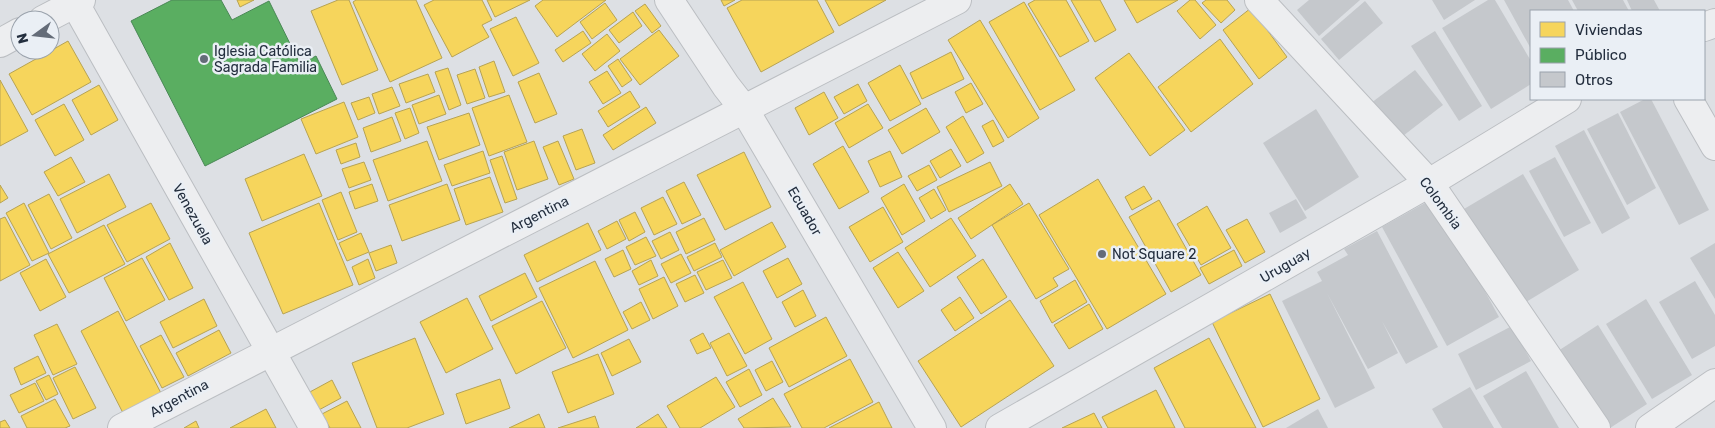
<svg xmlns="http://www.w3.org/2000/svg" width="1715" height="428" font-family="Rubik,sans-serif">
<rect width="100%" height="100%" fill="#dde0e4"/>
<!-- homes -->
<g fill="#f6d55c" stroke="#b7a353">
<polygon points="237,0 254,0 240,7"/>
<polygon points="338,0 349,0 378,70 342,85 311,11"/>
<polygon points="356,0 416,0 442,58 390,82 353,2"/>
<polygon points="434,0 482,0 492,20 482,25 489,37 452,57 424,5"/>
<polygon points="487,0 530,0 495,17"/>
<polygon points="543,0 606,0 557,37 535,6"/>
<polygon points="721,0 735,0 724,6"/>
<polygon points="742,0 817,0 834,32 761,72 727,8"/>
<polygon points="825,0 886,0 839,26"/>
<polygon points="1035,0 1066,0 1089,41 1060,57 1028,4"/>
<polygon points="1071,0 1100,0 1116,30 1095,42"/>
<polygon points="1124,0 1178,0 1137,23"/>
<polygon points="1190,0 1195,0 1216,25 1200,39 1177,11"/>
<polygon points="1206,0 1227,0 1235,10 1221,23 1202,3"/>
<polygon points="1024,2 1075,90 1040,110 989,22"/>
<polygon points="605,3 617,20 592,39 580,22"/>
<polygon points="645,4 661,26 652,33 635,11"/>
<polygon points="1251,8 1287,57 1259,79 1223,30"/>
<polygon points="633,12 642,26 619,43 609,30"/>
<polygon points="516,17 539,63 513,76 490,29"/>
<polygon points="980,20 1039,118 1008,138 948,40"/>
<polygon points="659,30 679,56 640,85 620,59"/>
<polygon points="583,31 591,43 563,62 555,50"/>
<polygon points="607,34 620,51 595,71 582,54"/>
<polygon points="1220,39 1253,84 1191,132 1158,87"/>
<polygon points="68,41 91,82 32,115 9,74"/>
<polygon points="951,52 964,79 922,99 910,73"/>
<polygon points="1129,53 1185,130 1150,156 1095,78"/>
<polygon points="618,59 632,80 622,87 608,66"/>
<polygon points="494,61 505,92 489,97 479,67"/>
<polygon points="900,65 921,104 890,121 868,83"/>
<polygon points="448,68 461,105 449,110 435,72"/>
<polygon points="475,69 485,98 467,104 457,75"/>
<polygon points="607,71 621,93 603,104 589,82"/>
<polygon points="539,73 557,114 535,123 518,82"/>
<polygon points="428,74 435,92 406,103 399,84"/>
<polygon points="0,80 28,131 0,146"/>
<polygon points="971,83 983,104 966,113 955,92"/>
<polygon points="858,84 867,101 844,114 834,97"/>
<polygon points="99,85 118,120 91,135 72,100"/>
<polygon points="392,87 400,106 379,114 372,94"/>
<polygon points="630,91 640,107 608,127 598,111"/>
<polygon points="824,92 838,118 809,135 795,108"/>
<polygon points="439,95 446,114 419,124 412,105"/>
<polygon points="509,95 527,142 489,156 472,108"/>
<polygon points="369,97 375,113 358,120 351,103"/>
<polygon points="344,102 358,137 316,154 301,119"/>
<polygon points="64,104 84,140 55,156 35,120"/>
<polygon points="868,104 883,128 849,148 835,123"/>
<polygon points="646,107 656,123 613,150 603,135"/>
<polygon points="410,108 419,133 405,139 395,113"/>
<polygon points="926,108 940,132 902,154 888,130"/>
<polygon points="469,113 480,145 439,160 427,127"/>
<polygon points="963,116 984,153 967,163 946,127"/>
<polygon points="392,117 401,141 371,152 363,128"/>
<polygon points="993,120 1004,141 993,147 982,126"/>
<polygon points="582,129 595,163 576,170 563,136"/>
<polygon points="427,141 442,181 388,201 373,160"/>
<polygon points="534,141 548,179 517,190 504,152"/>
<polygon points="558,141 574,179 559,185 543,147"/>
<polygon points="356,143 360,157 341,164 336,150"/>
<polygon points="843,146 869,192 839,209 813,164"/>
<polygon points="951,149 961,166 940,178 930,161"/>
<polygon points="483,151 490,173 452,186 444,165"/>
<polygon points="890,151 902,177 880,187 868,161"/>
<polygon points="744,152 771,207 725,230 697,175"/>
<polygon points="304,154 322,196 262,221 245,179"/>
<polygon points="502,156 517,199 505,203 490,160"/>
<polygon points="71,157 85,182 58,196 44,172"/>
<polygon points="364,162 371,180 349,188 342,169"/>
<polygon points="990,162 1002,186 949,212 937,187"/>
<polygon points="929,165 937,180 917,191 908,176"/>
<polygon points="109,174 126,207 77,233 60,199"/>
<polygon points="490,177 503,212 466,225 454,189"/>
<polygon points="1098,179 1166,294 1107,329 1039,215"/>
<polygon points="684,182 701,215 682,224 666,191"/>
<polygon points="372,184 378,201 355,209 349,192"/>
<polygon points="447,184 460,220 402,241 389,205"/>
<polygon points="904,184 925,221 902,235 881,198"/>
<polygon points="1010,184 1023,204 971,239 958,218"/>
<polygon points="0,185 8,198 0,203"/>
<polygon points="1144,186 1152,199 1132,210 1125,197"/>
<polygon points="934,189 946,210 931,219 919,198"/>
<polygon points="341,192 357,232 338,240 322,200"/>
<polygon points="49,194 72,238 51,249 28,205"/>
<polygon points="663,197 677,224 654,235 641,208"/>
<polygon points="1159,200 1201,275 1171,292 1129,217"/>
<polygon points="24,203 49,253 32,261 6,213"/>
<polygon points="151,203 170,239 127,262 107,225"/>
<polygon points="319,203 353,285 283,314 249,233"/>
<polygon points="1029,203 1069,269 1053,278 1058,286 1036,299 992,225"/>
<polygon points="1207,206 1231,248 1201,265 1177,224"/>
<polygon points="883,207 903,242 870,262 849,227"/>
<polygon points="635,212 645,232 629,241 619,220"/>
<polygon points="5,217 30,265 0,281 0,219"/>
<polygon points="704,218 715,240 686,254 676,232"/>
<polygon points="951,218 976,256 930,287 905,248"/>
<polygon points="1247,219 1265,252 1245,263 1226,230"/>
<polygon points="617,221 626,239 607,249 598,231"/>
<polygon points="772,222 786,247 734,276 720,250"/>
<polygon points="588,223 601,250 537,282 524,255"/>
<polygon points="104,225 125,264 69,293 48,254"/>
<polygon points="670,232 679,250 661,259 652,241"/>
<polygon points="361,233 369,252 347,261 339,243"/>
<polygon points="646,237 656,256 635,265 626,247"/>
<polygon points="170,243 193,288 169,300 146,257"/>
<polygon points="715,243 722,257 694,271 687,257"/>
<polygon points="391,245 397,263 376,271 369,253"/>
<polygon points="623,250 631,269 614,277 605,259"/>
<polygon points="1234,250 1242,266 1209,284 1200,268"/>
<polygon points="898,252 924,291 898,308 873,268"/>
<polygon points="681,254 691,273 671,283 661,264"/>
<polygon points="142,258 165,300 126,321 104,278"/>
<polygon points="788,258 802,284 777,298 763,271"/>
<polygon points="46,259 66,297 40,311 20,273"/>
<polygon points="368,259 375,278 359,285 352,267"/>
<polygon points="983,259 1007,297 981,314 957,277"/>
<polygon points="651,260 658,276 639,285 632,271"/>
<polygon points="723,260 732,278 706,290 697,272"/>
<polygon points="595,261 628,330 573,358 539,288"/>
<polygon points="525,273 537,297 491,321 479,296"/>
<polygon points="695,275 704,293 685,302 676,284"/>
<polygon points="664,277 678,306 653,319 639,289"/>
<polygon points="1075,280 1087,302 1052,323 1040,301"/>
<polygon points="743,282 772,339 745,354 714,297"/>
<polygon points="803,290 816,316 795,327 782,302"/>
<polygon points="1270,294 1320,399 1263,427 1212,322"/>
<polygon points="960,297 974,318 955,331 941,310"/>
<polygon points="467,298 493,349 446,373 420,322"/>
<polygon points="204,299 217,326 173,348 160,322"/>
<polygon points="1010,300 1054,366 961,427 918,361"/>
<polygon points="542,301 566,348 516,374 492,326"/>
<polygon points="641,302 650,320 632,329 623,312"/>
<polygon points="1089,304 1103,329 1069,349 1054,325"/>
<polygon points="118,311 162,395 124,415 81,331"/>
<polygon points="826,317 847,356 789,387 769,348"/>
<polygon points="57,324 77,364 53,375 34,335"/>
<polygon points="219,330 231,353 188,376 176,353"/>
<polygon points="703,333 711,348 697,354 690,340"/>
<polygon points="729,333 747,366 727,376 710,343"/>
<polygon points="161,335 184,377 162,388 140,346"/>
<polygon points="415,338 444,414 407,428 377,428 352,363"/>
<polygon points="1209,338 1256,428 1185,428 1154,368"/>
<polygon points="629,339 641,362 612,376 601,353"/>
<polygon points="598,354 614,394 568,413 552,372"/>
<polygon points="38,356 46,373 21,385 14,368"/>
<polygon points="850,359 873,402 824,428 802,428 784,394"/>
<polygon points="772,361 783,382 766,391 755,370"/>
<polygon points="75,367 96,408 73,419 53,378"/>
<polygon points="749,369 762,395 740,407 726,382"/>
<polygon points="49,375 58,394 46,400 36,381"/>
<polygon points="716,377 735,407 700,428 680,428 667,406"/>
<polygon points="500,379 510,408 466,424 456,394"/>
<polygon points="332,380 341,398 317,411 308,393"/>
<polygon points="35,383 44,401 19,413 10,395"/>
<polygon points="1156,390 1175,428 1108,428 1102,417"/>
<polygon points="773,398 791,427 744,428 738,419"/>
<polygon points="55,399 70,426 65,428 27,428 21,416"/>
<polygon points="347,401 361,428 330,428 322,414"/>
<polygon points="879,402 892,428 829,428 877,403"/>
<polygon points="266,409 276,428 230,428"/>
<polygon points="1094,413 1102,428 1062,428"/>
<polygon points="539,414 545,428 509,428"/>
<polygon points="658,414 667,428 636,428"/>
<polygon points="595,416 599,428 558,428"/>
<polygon points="5,420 10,428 0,428 0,422"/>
<polygon points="196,421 199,428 184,428"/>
</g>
<!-- public -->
<polygon fill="#5aae61" stroke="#4a8856" points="172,0 221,0 232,20 269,1 300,64 316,56 337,99 205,166 131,21"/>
<!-- building -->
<g fill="#c5c8cc">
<polygon points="1309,0 1360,0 1319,36 1297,10"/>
<polygon points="1432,0 1475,0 1444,20"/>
<polygon points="1488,0 1495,0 1531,61 1531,84 1491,109 1442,28"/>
<polygon points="1504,0 1568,0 1574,11 1531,11 1531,49"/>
<polygon points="1572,0 1623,0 1629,11 1578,11"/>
<polygon points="1627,0 1654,0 1660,11 1632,11"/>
<polygon points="1365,1 1383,23 1339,60 1321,39"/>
<polygon points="1435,31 1482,106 1459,121 1411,46"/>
<polygon points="1415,70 1443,105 1399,139 1371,103"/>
<polygon points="1645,99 1651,99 1709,210 1679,225 1620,112"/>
<polygon points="1316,109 1359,177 1305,211 1263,143"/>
<polygon points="1618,113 1656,188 1627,205 1587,129"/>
<polygon points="1584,130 1630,218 1602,234 1555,146"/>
<polygon points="1555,157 1591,223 1564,237 1529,171"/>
<polygon points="1523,174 1579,270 1521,305 1464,209"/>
<polygon points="1434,198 1499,317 1447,346 1382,227"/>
<polygon points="1296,199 1307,218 1280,233 1269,213"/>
<polygon points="1377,231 1438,347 1406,364 1382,321 1398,353 1368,369 1327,293 1375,388 1335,408 1282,301 1322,281 1317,272 1348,255 1344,249"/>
<polygon points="1715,243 1715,299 1690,258"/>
<polygon points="1695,281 1715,315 1715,346 1692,359 1659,302"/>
<polygon points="1646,299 1692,375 1652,399 1606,324"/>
<polygon points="1598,325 1647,404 1610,428 1607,428 1558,351"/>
<polygon points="1512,326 1531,361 1476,390 1458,354"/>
<polygon points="1526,371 1559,428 1502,428 1483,396"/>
<polygon points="1470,387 1494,428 1443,428 1432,409"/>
<polygon points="1318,409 1328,428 1286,428"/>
</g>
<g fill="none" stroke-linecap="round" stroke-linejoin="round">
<defs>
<g id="minor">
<polyline points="73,0 314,428"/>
<polyline points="669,0 726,86 744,109 932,428"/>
<polyline points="1259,0 1429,183 1596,428"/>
<polyline points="43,20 81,0"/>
<polyline points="1704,27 1715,23"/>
<polyline points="0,43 20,32"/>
<polyline points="1688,99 1715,146"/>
<polyline points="122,428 957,0"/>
<polyline points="1000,428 1429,183 1567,99"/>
<polyline points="1650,428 1715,383"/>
</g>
</defs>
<!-- minor casing -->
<use href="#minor" stroke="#bbbec2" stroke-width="30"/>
<!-- minor -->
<use href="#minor" stroke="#edeef0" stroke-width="28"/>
</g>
<!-- markers -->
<g fill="#646c78" stroke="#eaeff5" stroke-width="2">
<circle cx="204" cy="59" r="5"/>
<circle cx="1102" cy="254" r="5"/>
</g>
<g text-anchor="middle" stroke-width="5" stroke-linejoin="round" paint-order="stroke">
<!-- poi labels -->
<g font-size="14" fill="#232e3e" stroke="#eaeff5" text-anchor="start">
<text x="214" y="56">Iglesia Católica<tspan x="214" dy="16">Sagrada Familia</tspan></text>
<text x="1112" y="259">Not Square 2</text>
</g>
<!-- street labels -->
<g font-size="14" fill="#232e3e" stroke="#eaeff5">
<text transform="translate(1441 203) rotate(54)" y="5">Colombia</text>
<text transform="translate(805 211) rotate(60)" y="5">Ecuador</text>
<text transform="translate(193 214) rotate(61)" y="5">Venezuela</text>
<text transform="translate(539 214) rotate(-27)" y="5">Argentina</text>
<text transform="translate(1285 265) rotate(-30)" y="5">Uruguay</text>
<text transform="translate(179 398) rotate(-28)" y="5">Argentina</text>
</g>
</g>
<!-- legend -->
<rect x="1530" y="10" width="175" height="90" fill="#eaeff5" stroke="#9aa2ac"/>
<rect x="1540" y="22" width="25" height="15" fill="#f6d55c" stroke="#9aa2ac"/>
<text x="1575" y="35" font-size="15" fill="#232e3e">Viviendas</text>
<rect x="1540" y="48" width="25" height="15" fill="#5aae61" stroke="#9aa2ac"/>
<text x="1575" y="60" font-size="15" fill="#232e3e">Público</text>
<rect x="1540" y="72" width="25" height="15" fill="#c5c8cc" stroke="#9aa2ac"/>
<text x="1575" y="85" font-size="15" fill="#232e3e">Otros</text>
<!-- north arrow -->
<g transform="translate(35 35) rotate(255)"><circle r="24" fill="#eaeff5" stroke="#9aa2ac"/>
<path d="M0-4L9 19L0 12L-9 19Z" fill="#646c78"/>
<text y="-8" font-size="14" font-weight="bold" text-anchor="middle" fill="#232e3e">N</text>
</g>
</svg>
